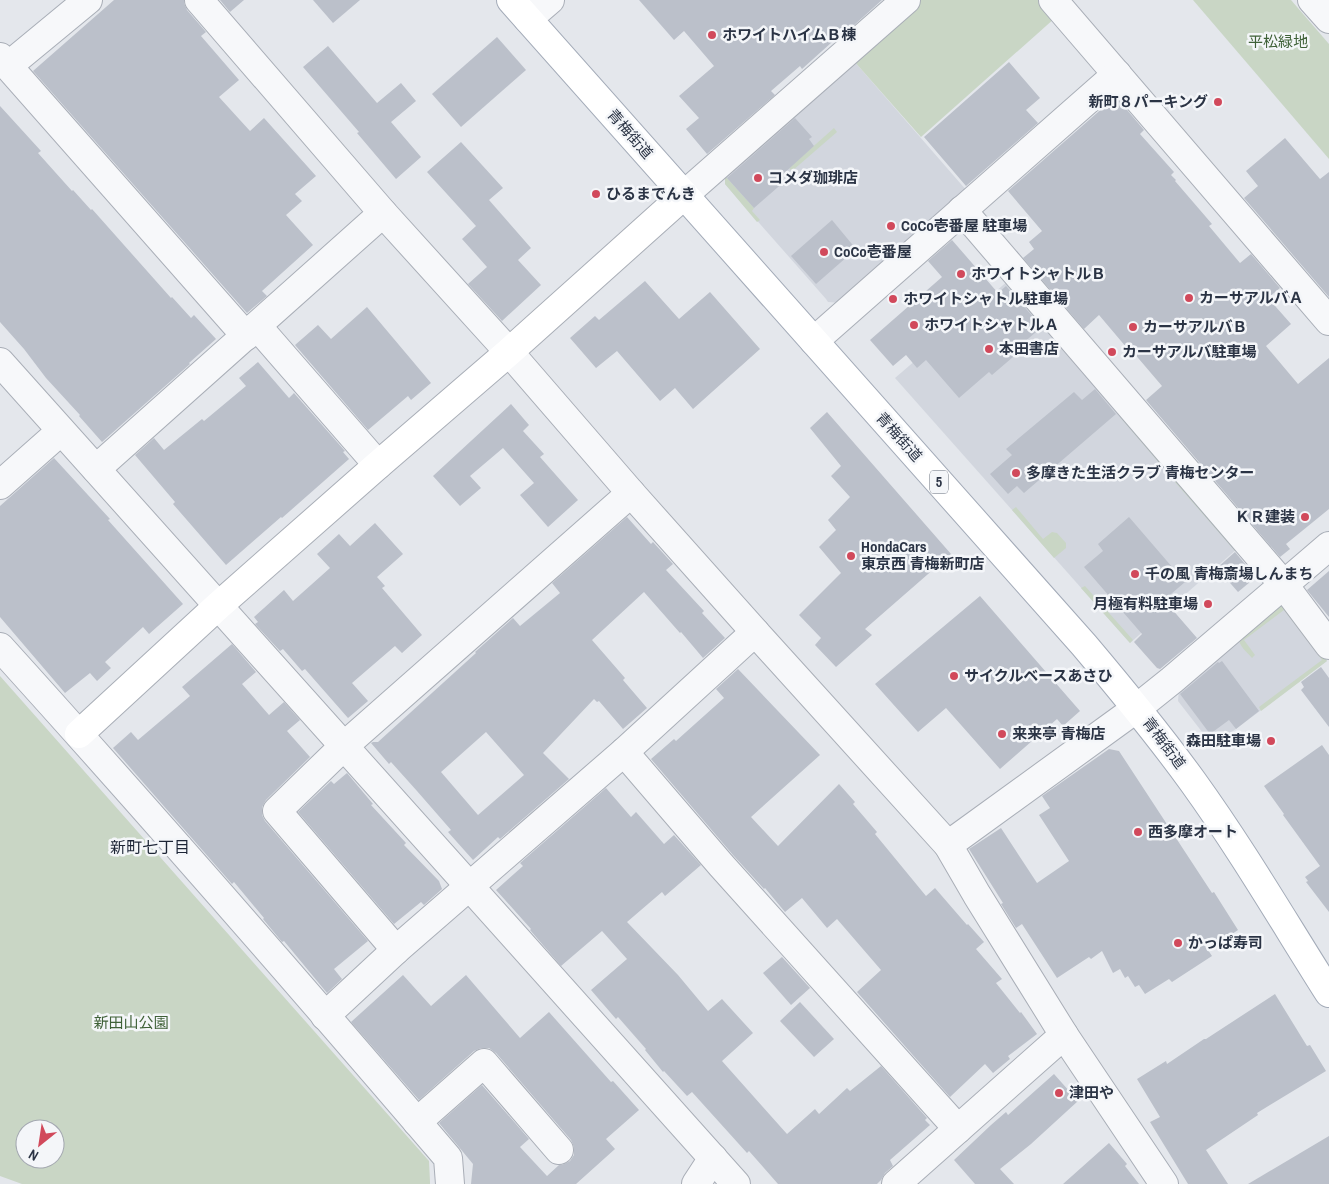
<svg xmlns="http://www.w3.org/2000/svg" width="1329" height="1184" font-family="'Archivo Narrow','Noto Sans JP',sans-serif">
<rect width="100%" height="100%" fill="#e4e7ec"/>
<!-- built -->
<g fill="#d2d6de">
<polygon points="853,60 967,191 841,303 828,302 826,299 725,184 725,173"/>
<polygon points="1009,280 1238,548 1130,643 895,378"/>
<polygon points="1276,605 1287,606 1327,661 1213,746 1178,701 1179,690"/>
</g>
<!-- green -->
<g fill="#c9d6c5" fill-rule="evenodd">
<polygon points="921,0 1039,0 1055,18 921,137 853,60"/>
<polygon points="1193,0 1291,0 1329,44 1329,159"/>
<polygon points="834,128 837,132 792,171 789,168"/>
<polygon points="750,151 753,153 726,177 754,208 752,211 760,220 757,222 725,184 725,173"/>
<polygon points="1124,414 1164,461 1160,464 1120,417"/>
<polygon points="1180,479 1238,548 1235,551 1175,482"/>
<polygon points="1016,507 1043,539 1052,532 1057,533 1066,543 1066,548 1054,558 1012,510"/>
<polygon points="1085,586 1133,640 1130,643 1081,588"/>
<path d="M1276,605L1287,606L1327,661L1261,711L1259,707L1322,660L1284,610L1244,640L1255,655L1252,658C1247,652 1239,646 1239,639Z"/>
<path d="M0,676L429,1161L430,1182V1184H22L0,1176ZM25,1129H55V1159H25Z"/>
</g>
<!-- building -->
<g fill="#bbc0ca" fill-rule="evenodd">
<polygon points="114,0 184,0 184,3 187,10 206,32 201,36 239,80 219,97 250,131 264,118 316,176 295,194 302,201 286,215 313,245 262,291 267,296 247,313 33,71"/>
<polygon points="220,0 244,0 230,12"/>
<polygon points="313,0 360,0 333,23"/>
<polygon points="639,0 882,0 852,27 851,25 802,69 800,66 771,91 775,95 707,154 686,129 699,118 679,96 714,66 684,31 674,40"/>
<polygon points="497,37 526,70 461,127 432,94"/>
<polygon points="328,46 377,103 401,83 416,101 391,122 421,157 396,179 357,133 359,132 303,67"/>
<polygon points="1009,62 1040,98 1026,110 1038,123 966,186 924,137"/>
<polygon points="1117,98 1144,130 1140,134 1174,172 1171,175 1176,180 1175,181 1212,224 1209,226 1240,263 1251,254 1280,288 1268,298 1291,324 1266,346 1298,384 1329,358 1329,509 1286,544 1290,549 1280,557 1146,400 1162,386 1133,352 1132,354 1099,315 1084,329 1023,258 1034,249 1029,242 1042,231 1008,191 1105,106 1106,107"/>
<polygon points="0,106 41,151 38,153 72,191 73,190 91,210 92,209 171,298 172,297 191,318 194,315 216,339 189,363 190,364 102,442 79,416 80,415 46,378 24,349 0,322"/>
<polygon points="795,118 812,137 809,139 814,146 781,176 785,181 754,208 727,178"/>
<polygon points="1285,138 1320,179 1329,172 1329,297 1244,198 1258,186 1246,171"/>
<polygon points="461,142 503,188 489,200 531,248 518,260 541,285 502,321 468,284 487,267 462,239 476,226 427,172"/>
<polygon points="832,220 856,249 816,284 791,256"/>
<polygon points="952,240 998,293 1006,286 1042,327 1010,354 1013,357 992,375 989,372 959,398 926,360 917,368 906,355 893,366 870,340 942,277 928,261"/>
<polygon points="645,281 679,319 710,292 760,349 693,409 675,388 660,401 617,351 596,368 570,338 595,316 599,320"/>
<polygon points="367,307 431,383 411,400 408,396 368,430 295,345 318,325 331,339"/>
<polygon points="258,362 289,398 294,393 345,451 343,452 349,459 282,518 281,517 226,565 173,504 175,502 135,455 154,438 164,450 202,419 204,421 246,386 239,378"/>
<polygon points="1095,389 1116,414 1024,493 1017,486 1008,494 990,474 1012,455 1006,449 1074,392 1082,400"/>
<polygon points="511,404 529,425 523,431 544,454 540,457 578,500 548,527 520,495 534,483 503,448 470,476 481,488 460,506 433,476"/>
<polygon points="827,412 951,554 865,629 872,635 836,667 815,645 821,638 799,615 841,573 819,547 836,530 828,520 850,497 831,476 841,466 810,428"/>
<polygon points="54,458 110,519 108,520 183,604 149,634 143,627 105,662 111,668 97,681 90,673 65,693 0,617 0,506"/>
<path d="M627,517L651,544L653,542L673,564L666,570L704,611L702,613L725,638L703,658L681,632L680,633L644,592L592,640L625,678L623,680L647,708L623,729L599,701L597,702L594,699L543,753L569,779L500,839L498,837L473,860L448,832L451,830L417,791L391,762L389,764L371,743L373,742H378L476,653L475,652L513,618L520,626L560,593L552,583ZM486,732L524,775L478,815L441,772Z"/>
<polygon points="1129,517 1185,582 1164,600 1197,638 1160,669 1157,668 1134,642 1142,634 1084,567 1103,551 1098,544"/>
<polygon points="375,523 403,554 377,577 385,586 382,588 422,635 402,653 395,646 352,683 368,701 348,718 305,669 302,671 283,649 280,651 255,624 258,622 254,617 284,590 293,601 330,568 317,554 339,534 350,546"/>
<polygon points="1235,552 1256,577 1238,592 1217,568"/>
<polygon points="1329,571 1329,617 1307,590"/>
<polygon points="980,596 1080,711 1063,726 1057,719 1000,769 946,708 918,732 875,684"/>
<polygon points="232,644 256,672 242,684 269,715 284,702 300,720 287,731 310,757 266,800 262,807 262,815 265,821 368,941 334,969 342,979 327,993 284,941 282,942 263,919 264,918 234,882 232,884 113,748 131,732 138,740 190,696 182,687"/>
<polygon points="1222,661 1259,711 1236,729 1229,720 1210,734 1180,694 1218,662 1219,663"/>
<polygon points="1321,667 1329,678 1329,727 1301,690 1304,687 1301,682"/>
<polygon points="738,669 820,755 751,817 778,846 839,784 855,802 853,804 877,832 875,834 926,896 935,888 967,925 968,924 984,942 976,949 1002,979 996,983 1020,1013 1021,1012 1037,1034 1008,1056 1010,1059 993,1073 985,1064 950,1097 857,992 881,970 837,919 827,928 802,898 785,912 765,888 764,889 733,855 651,759 674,739 676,741 724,698 716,689"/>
<polygon points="1322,745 1329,755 1329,912 1306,882 1308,881 1305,877 1320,866 1283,815 1284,814 1264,786"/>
<polygon points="1109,749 1119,751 1212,893 1214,892 1238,930 1208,950 1212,956 1172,982 1169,979 1145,994 1139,985 1135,987 1128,976 1125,978 1120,969 1113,973 1102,951 1091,959 1089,957 1057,978 1022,924 1016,928 1001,904 1003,903 969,849 1001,828 1037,883 1069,861 1039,815 1050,808 1042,796"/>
<polygon points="347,773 373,804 371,805 406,843 404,845 439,881 442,889 424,905 421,902 394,924 298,812 331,781 334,784"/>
<polygon points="606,788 631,817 636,812 664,844 674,835 701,865 665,896 662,892 627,922 678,975 708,1011 722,999 753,1033 722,1061 787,1134 815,1109 819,1114 847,1088 850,1091 881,1066 927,1118 925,1120 930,1125 890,1160 893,1166 885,1173 881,1180 877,1184 778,1184 749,1151 747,1153 692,1092 687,1096 664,1071 663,1072 645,1050 646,1049 618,1017 616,1019 591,990 627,959 602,931 561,966 530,930 531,929 496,890 523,866 520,863"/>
<polygon points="782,957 810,988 791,1005 763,973"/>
<polygon points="403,975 431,1006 466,975 520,1038 549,1012 611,1082 613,1081 639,1110 606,1139 615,1149 576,1184 471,1184 473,1164 439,1123 482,1085 529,1139 520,1147 547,1176 559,1165 562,1165 570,1161 574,1155 574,1147 571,1140 496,1053 489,1048 481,1048 474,1051 419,1100 351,1022"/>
<polygon points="1275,994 1307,1046 1310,1045 1326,1071 1257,1113 1258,1115 1206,1150 1228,1184 1188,1184 1150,1122 1160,1117 1137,1079 1166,1061 1167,1064 1204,1039 1206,1039"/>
<polygon points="800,1002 834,1039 814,1057 780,1021"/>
<polygon points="1054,1074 1078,1101 1031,1144 1000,1169 1014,1184 975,1184 954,1160 991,1125 1006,1112 1008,1115"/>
<polygon points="1329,1136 1329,1184 1248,1184"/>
<polygon points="1109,1143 1127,1164 1125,1166 1139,1184 1063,1184"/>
</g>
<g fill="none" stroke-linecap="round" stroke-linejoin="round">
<defs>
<g id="street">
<polyline points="199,0 383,213 509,352 631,493 755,632 948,845 977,895 1064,1035 1164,1184"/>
<polyline points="1053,0 1329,321"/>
<polyline points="1312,0 1329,19"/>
<polyline points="528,19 550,0"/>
<polyline points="0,57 246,336"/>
<polyline points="8,66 88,0"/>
<polyline points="684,195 906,0"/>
<polyline points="962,210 1284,585 1329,645"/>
<polyline points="257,326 378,465"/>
<polyline points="814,341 1117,74"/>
<polyline points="0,362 736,1184"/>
<polyline points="96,469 383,213"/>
<polyline points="0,485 61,431"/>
<path d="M0,647C152,815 301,986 448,1158L450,1184"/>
<polyline points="624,752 721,865 958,1129"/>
<polyline points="948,845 1137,708 1172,680 1329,546"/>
<polyline points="396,950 277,811 344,746 631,493"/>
<polyline points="325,1016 396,950 624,752 755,632"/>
<polyline points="417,1122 484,1063 559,1150"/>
<polyline points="696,1184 713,1158"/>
<polyline points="896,1184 1064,1035"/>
</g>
<polyline id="secondary" points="79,734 218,606 378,465 509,352 684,195"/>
<path id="primary" d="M511,0L1084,645C1122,690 1159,735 1193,782C1242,850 1284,922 1329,993"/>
</defs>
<!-- street casing -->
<use href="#street" stroke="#a9aeb7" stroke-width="30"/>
<!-- secondary casing -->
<use href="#secondary" stroke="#a9aeb7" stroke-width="30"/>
<!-- primary casing -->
<use href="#primary" stroke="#a3abb8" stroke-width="30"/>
<!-- street -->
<use href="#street" stroke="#f7f8fa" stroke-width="28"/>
<!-- secondary -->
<use href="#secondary" stroke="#fff" stroke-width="28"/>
<!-- primary -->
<use href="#primary" stroke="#fff" stroke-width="28"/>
</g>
<!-- markers -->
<g fill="#d1495b" stroke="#f4f6f9" stroke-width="2">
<circle cx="712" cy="35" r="5"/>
<circle cx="1218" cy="102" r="5"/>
<circle cx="758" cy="178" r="5"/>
<circle cx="596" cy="194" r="5"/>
<circle cx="891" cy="226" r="5"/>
<circle cx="824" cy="252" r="5"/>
<circle cx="961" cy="274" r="5"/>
<circle cx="1189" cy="298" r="5"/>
<circle cx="893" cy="299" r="5"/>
<circle cx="914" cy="325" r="5"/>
<circle cx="1133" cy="327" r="5"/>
<circle cx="989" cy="349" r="5"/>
<circle cx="1112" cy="352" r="5"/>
<circle cx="1016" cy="473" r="5"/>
<circle cx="1305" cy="517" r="5"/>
<circle cx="851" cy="556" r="5"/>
<circle cx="1135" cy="574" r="5"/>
<circle cx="1208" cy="604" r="5"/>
<circle cx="954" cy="676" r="5"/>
<circle cx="1002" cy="734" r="5"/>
<circle cx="1271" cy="741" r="5"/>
<circle cx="1138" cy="832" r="5"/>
<circle cx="1178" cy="943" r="5"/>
<circle cx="1059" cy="1093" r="5"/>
</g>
<g text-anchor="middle" stroke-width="5" stroke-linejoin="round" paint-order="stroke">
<!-- shield labels -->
<rect fill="#f4f6f9" stroke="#676e7b" stroke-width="1" x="930" y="470.5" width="18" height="23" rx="4"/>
<g font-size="14" font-weight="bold" fill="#2b3445">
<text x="939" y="487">5</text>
</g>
<!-- poi labels -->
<g font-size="15" font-weight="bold" fill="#2b3445" stroke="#f4f6f9" text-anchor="start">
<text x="722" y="40">ホワイトハイムＢ棟</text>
<text x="1208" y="107" text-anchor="end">新町８パーキング</text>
<text x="768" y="183">コメダ珈琲店</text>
<text x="606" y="199">ひるまでんき</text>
<text x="901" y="231">CoCo壱番屋 駐車場</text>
<text x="834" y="257">CoCo壱番屋</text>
<text x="971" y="279">ホワイトシャトルＢ</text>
<text x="1199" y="303">カーサアルバＡ</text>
<text x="903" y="304">ホワイトシャトル駐車場</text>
<text x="924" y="330">ホワイトシャトルＡ</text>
<text x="1143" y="332">カーサアルバＢ</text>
<text x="999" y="354">本田書店</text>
<text x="1122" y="357">カーサアルバ駐車場</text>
<text x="1026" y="478">多摩きた生活クラブ 青梅センター</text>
<text x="1295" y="522" text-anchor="end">ＫＲ建装</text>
<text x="861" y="552">HondaCars<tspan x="861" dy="17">東京西 青梅新町店</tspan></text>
<text x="1145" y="579">千の風 青梅斎場しんまち</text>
<text x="1198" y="609" text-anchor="end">月極有料駐車場</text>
<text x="964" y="681">サイクルベースあさひ</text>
<text x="1012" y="739">来来亭 青梅店</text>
<text x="1261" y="746" text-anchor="end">森田駐車場</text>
<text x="1148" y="837">西多摩オート</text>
<text x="1188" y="948">かっぱ寿司</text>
<text x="1069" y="1098">津田や</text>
</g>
<!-- park labels -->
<g font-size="15" fill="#3f6138" stroke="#f4f6f9">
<text x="1278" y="47">平松緑地</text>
<text x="131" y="1028">新田山公園</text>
</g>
<!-- street labels -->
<g font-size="15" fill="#2b3445" stroke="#f4f6f9">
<text transform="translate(630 134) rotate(49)" y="5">青梅街道</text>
<text transform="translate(899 437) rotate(48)" y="5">青梅街道</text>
<text transform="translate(1164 743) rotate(53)" y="5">青梅街道</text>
</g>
<!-- neighbourhood labels -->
<g font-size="16" fill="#1d2536" stroke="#f4f6f9">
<text x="150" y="853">新町七丁目</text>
</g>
</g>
<!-- north arrow -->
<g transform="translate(40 1144) rotate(210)"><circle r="24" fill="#f4f6f9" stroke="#a4a8b1"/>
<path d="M0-4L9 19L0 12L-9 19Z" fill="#d1495b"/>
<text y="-8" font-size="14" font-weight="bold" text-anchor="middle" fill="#2b3445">N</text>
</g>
</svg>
